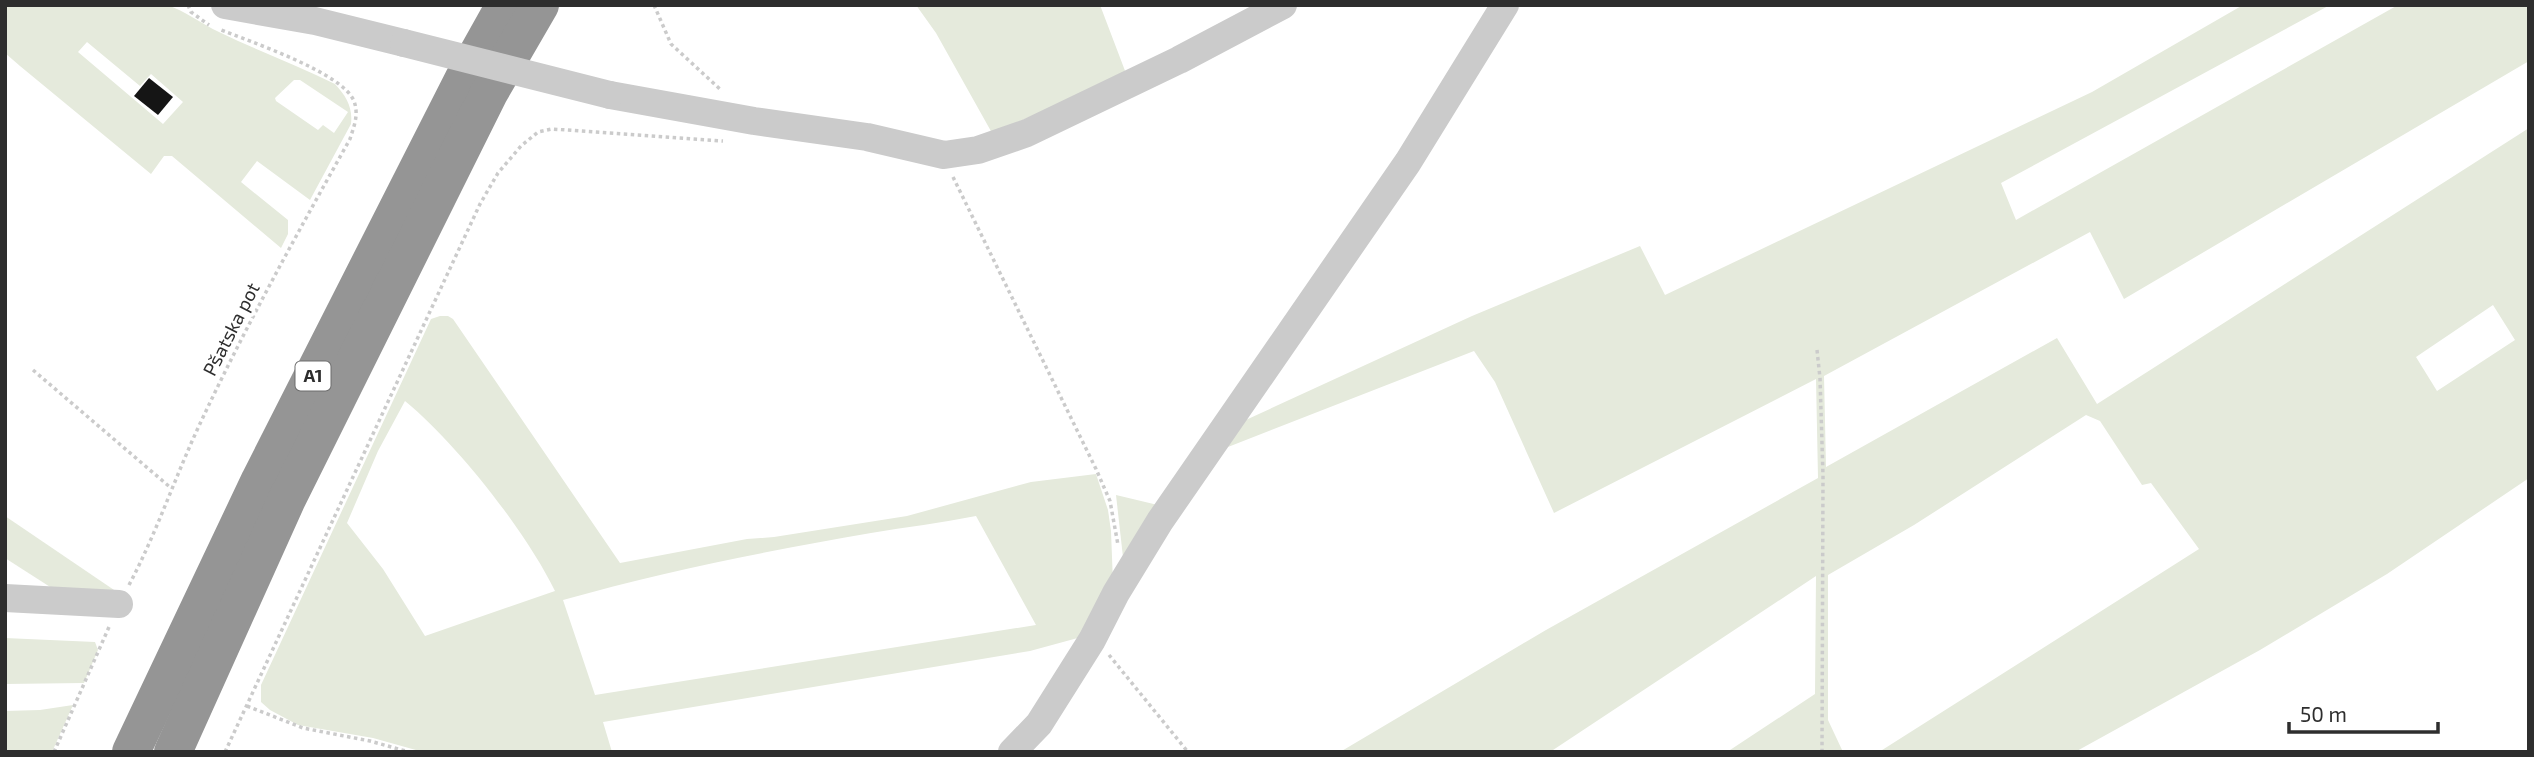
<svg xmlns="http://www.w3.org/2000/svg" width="2534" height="757" font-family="'Exo 2',sans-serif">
<rect width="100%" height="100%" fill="#fff"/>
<!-- green -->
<g fill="#e5eadc" fill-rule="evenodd">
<path d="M5,5H166C185,10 201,24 219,32C258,51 297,65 335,84C346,96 353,107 351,124L310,200L257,161L241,182L288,220V234L281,248L172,156H164L151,174L20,66L5,53ZM87,42L140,86L151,74L183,102L163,124L78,52ZM294,80H300L348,112L334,133L323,125L318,130L276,101L275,98Z"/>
<polygon points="916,5 1100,5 1127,76 992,133 936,33"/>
<path d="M2243,5H2330L2001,183L2016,220L2398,5H2529V61L2124,299L2090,232L1824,376L1826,467L2057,338L2097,404L2529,128V478L2387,574L2260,650L2075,752H1879L2199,549L2151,483L2142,485L2100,421L2086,415L1914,525L1828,575V720L1843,752H1727L1815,694L1816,576L1550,752H1340L1546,630L1818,478L1816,379L1554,513L1495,382L1474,351L1228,447L1237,424L1472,316L1640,246L1665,295L2092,92ZM2493,305L2515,340L2437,391L2416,357Z"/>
<path d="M440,316H448L453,319L620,563L747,539L774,537L907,516L1031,482L1096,474L1108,510L1111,531L1113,583L1085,636L1030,651L603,722L612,752H423L373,738L298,725L270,710L261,702V685L431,319ZM405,401C457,444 525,530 555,591L425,636L383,569L347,523L378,451ZM976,516L1036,625L595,695L563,600C665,571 767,551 871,533C906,527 941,523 976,516Z"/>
<polygon points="1116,495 1162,506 1124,566"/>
<polygon points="5,516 117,592 58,592 5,558"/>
<polygon points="5,638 95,642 98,650 84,683 5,684"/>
<polygon points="73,705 52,752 5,752 5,711 40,710"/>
</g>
<!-- building -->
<polygon fill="#151515" points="149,78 173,97 158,115 134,96"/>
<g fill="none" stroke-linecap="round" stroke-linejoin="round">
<!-- path -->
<g stroke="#cbcbcb" stroke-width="3.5" stroke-dasharray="3.5 3.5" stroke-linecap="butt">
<polyline points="188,5 191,12 209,25"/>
<polyline points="654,5 671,44 722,91"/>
<polyline points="953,177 1096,469 1110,501 1118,545"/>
<polyline points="1817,350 1820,378 1823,476 1822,752"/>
<polyline points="33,370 171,488"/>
<path d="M129,585C156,534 174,480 198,428C244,329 297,234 350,139C354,126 359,115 354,101C342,72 250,42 219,29"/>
<polyline points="1109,655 1188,752"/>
<polyline points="247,706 303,728 370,741 409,752"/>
<polyline points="54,752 109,627"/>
<polyline points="225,752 480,204 498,173 521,146 538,132 552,129 723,141"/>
</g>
<!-- minor -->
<g stroke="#cbcbcb" stroke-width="28">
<polyline points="225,5 315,21 404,43"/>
<polyline points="610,95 754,121 867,137 944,155 978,150 1027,133 1179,60 1283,5"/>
<polyline points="5,598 119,604"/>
<polyline points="1012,752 1039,724 1092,640 1116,593 1160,521 1408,162 1505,5"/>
</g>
<!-- highway -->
<g stroke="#959595" stroke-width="38">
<polyline points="131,752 260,480 463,80 505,5"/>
<polyline points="173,752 287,499 489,93 540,5"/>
</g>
<!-- minor-bridge -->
<polyline stroke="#cbcbcb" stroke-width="28" points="404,43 610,95"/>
</g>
<g text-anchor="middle" stroke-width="7" stroke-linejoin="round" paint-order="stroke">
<!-- shield labels -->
<rect fill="#fff" stroke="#6d6d6d" stroke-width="2" x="295.5" y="361.5" width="35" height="29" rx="5"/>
<g font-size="18" font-weight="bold" fill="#2e2e2e">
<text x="313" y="382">A1</text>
</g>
<!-- street labels -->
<g font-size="19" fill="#2e2e2e" stroke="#fff">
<text transform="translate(231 329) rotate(-63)" y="7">Pšatska pot</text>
</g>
</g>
<!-- border -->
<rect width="2534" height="757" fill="none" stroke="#2e2e2e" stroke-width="14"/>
<!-- scale -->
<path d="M2289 722v10h149v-10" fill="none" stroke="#2e2e2e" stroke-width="3.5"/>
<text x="2300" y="722" font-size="21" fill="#2e2e2e" stroke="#ffffff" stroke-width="5" paint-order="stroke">50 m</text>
</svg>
